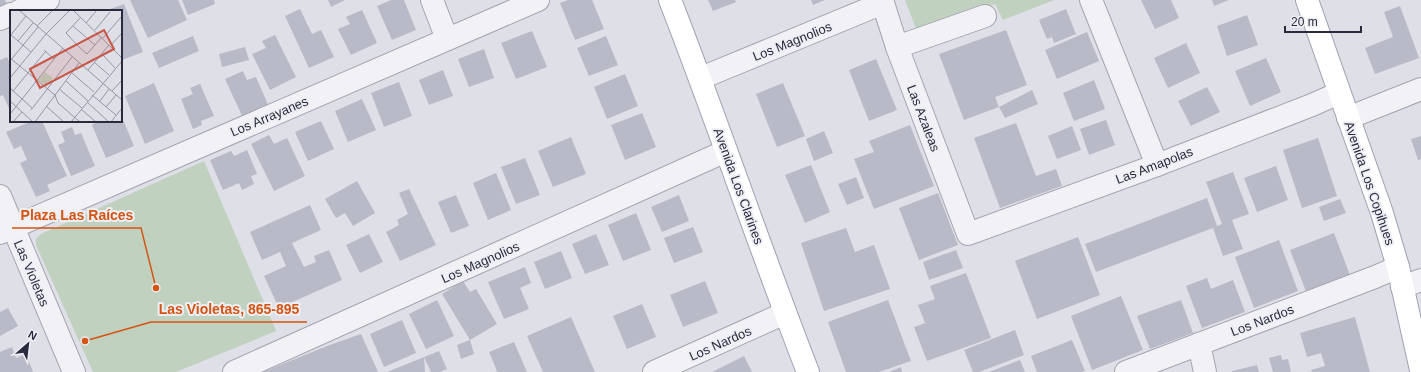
<svg xmlns="http://www.w3.org/2000/svg" width="1421" height="372" font-family="Helvetica,sans-serif">
<rect width="100%" height="100%" fill="#dedfe7"/>
<!-- green -->
<g fill="#c0d1c0">
<polygon points="905,0 1054,0 1003,20 995,4 919,36"/>
<polygon points="204,161 276,331 176,372 93,372 36,245 36,239 41,234"/>
</g>
<!-- building -->
<g fill="#b9bac7">
<polygon points="0,0 5,0 7,6 0,9"/>
<polygon points="130,0 178,0 187,20 148,38"/>
<polygon points="182,0 214,0 215,4 188,15"/>
<polygon points="328,0 345,0 331,7"/>
<polygon points="391,0 404,0 416,30 392,40 377,6"/>
<polygon points="568,0 592,0 604,29 575,40 560,3"/>
<polygon points="708,0 735,0 736,2 713,11"/>
<polygon points="811,0 825,0 813,5"/>
<polygon points="1141,0 1171,0 1179,18 1155,29"/>
<polygon points="1212,0 1229,0 1214,6"/>
<polygon points="124,4 143,52 122,60 121,57 121,11 105,11"/>
<polygon points="1400,6 1419,58 1375,74 1365,48 1393,37 1384,12"/>
<polygon points="300,9 312,34 321,30 334,57 309,68 285,16"/>
<polygon points="1066,9 1076,34 1054,43 1052,37 1047,39 1039,20"/>
<polygon points="362,10 377,43 351,55 338,29 350,24 346,17"/>
<polygon points="1247,15 1258,45 1227,56 1217,26"/>
<polygon points="1006,30 1027,85 995,97 999,107 964,120 939,54"/>
<polygon points="532,31 547,67 516,79 501,43"/>
<polygon points="1087,32 1099,61 1057,79 1045,50"/>
<polygon points="275,35 296,77 270,90 252,54 266,48 262,41"/>
<polygon points="193,36 199,51 159,68 152,53"/>
<polygon points="606,36 618,65 589,76 577,48"/>
<polygon points="1186,43 1200,73 1168,88 1154,58"/>
<polygon points="245,47 249,60 222,67 219,54"/>
<polygon points="484,49 494,78 469,87 458,59"/>
<polygon points="7,57 11,66 11,113 3,95 0,96 0,60"/>
<polygon points="1266,58 1281,92 1250,106 1235,71"/>
<polygon points="876,59 897,110 869,121 849,70"/>
<polygon points="443,70 453,96 429,105 419,80"/>
<polygon points="243,71 247,80 256,77 269,107 243,118 225,79"/>
<polygon points="625,74 638,106 607,119 594,87"/>
<polygon points="1094,80 1105,109 1074,121 1063,93"/>
<polygon points="399,82 412,116 384,127 371,93"/>
<polygon points="154,83 174,131 145,144 125,96"/>
<polygon points="783,83 805,136 777,147 756,94"/>
<polygon points="200,84 214,116 201,121 202,125 193,129 181,99 193,94 190,88"/>
<polygon points="1207,87 1220,112 1191,126 1178,101"/>
<polygon points="1032,90 1038,104 1005,118 999,107"/>
<polygon points="362,99 376,130 348,142 335,111"/>
<polygon points="642,113 656,147 625,160 611,125"/>
<polygon points="121,115 134,146 106,158 92,125 95,123 94,121 121,121"/>
<polygon points="1106,120 1115,145 1089,155 1080,129"/>
<polygon points="32,121 42,121 67,176 47,185 50,191 36,197 20,163 27,160 21,146 14,149 6,132"/>
<polygon points="321,121 334,149 308,161 295,132"/>
<polygon points="1016,123 1036,176 1056,169 1062,186 1000,208 974,138"/>
<polygon points="910,125 934,186 874,209 854,159 874,152 869,141"/>
<polygon points="1072,126 1081,150 1057,159 1048,136"/>
<polygon points="72,127 75,135 81,133 95,166 71,176 58,145 65,142 61,132"/>
<polygon points="824,131 833,153 814,161 806,139"/>
<polygon points="269,135 274,144 287,138 305,176 274,191 251,144"/>
<polygon points="1421,136 1421,159 1418,160 1411,139"/>
<polygon points="571,137 586,174 553,187 538,151"/>
<polygon points="1318,138 1337,196 1302,208 1283,150"/>
<polygon points="247,150 257,174 251,176 254,184 242,190 239,183 223,190 210,160 231,151 234,156"/>
<polygon points="525,158 540,195 516,204 501,167"/>
<polygon points="811,165 830,212 805,223 785,175"/>
<polygon points="1276,166 1288,200 1257,212 1244,178"/>
<polygon points="1233,172 1249,214 1232,220 1243,249 1223,256 1213,228 1096,272 1085,244 1123,230 1207,198 1217,226 1222,224 1206,182"/>
<polygon points="496,173 511,210 488,220 473,183"/>
<polygon points="856,177 864,198 847,205 838,184"/>
<polygon points="357,181 375,213 353,226 345,213 336,218 325,199"/>
<polygon points="409,189 436,245 400,261 386,232 399,225 397,220 408,214 399,193"/>
<polygon points="938,193 958,245 919,260 899,208"/>
<polygon points="456,195 469,226 451,233 438,202"/>
<polygon points="679,195 689,221 662,232 651,207"/>
<polygon points="1340,199 1346,213 1324,221 1319,207"/>
<polygon points="310,205 321,230 292,243 304,267 316,262 314,256 329,250 342,280 279,308 264,276 286,266 280,252 262,260 250,232"/>
<polygon points="636,213 651,250 623,261 608,225"/>
<polygon points="693,227 703,252 674,263 664,238"/>
<polygon points="846,228 855,252 874,245 890,289 824,311 801,243"/>
<polygon points="1334,233 1351,278 1307,294 1290,250"/>
<polygon points="369,234 383,262 360,273 346,245"/>
<polygon points="596,234 609,265 585,274 572,244"/>
<polygon points="1078,237 1100,295 1037,319 1015,261"/>
<polygon points="1279,240 1298,291 1254,308 1235,257"/>
<polygon points="956,250 963,268 929,280 923,262"/>
<polygon points="561,251 572,278 545,289 534,262"/>
<polygon points="525,267 531,283 520,288 529,309 504,319 488,282"/>
<polygon points="966,273 991,338 927,361 914,327 925,323 918,305 935,299 930,286"/>
<polygon points="1207,278 1211,289 1233,280 1245,312 1202,328 1186,286"/>
<polygon points="463,281 470,292 476,289 497,324 470,340 474,354 461,359 457,345 470,340 442,294"/>
<polygon points="705,281 718,313 683,327 670,295"/>
<polygon points="1121,296 1143,350 1092,370 1071,316"/>
<polygon points="437,300 454,336 426,349 409,314"/>
<polygon points="888,300 911,361 879,372 846,372 828,322"/>
<polygon points="1181,300 1193,333 1150,349 1137,316"/>
<polygon points="642,304 656,337 627,349 613,316"/>
<polygon points="8,308 18,326 0,336 0,312"/>
<polygon points="571,317 595,372 543,372 527,336"/>
<polygon points="1355,317 1370,372 1312,372 1311,370 1325,366 1321,353 1307,357 1300,333"/>
<polygon points="402,320 416,353 384,367 370,334"/>
<polygon points="1015,330 1024,355 979,372 973,372 964,350"/>
<polygon points="361,334 378,372 263,372 327,346"/>
<polygon points="1072,340 1085,371 1081,372 1037,372 1031,356"/>
<polygon points="514,342 527,372 495,372 497,371 489,352"/>
<polygon points="12,347 16,358 26,354 33,372 0,372 0,352"/>
<polygon points="439,351 447,369 440,372 431,372 424,357 425,372 387,372"/>
<polygon points="1281,355 1282,360 1288,359 1291,372 1273,372 1269,358"/>
<polygon points="744,356 752,372 712,372"/>
<polygon points="1020,360 1025,372 989,372"/>
<polygon points="1257,365 1259,372 1232,372 1232,371"/>
<polygon points="901,367 902,372 889,372"/>
</g>
<g fill="none" stroke-linecap="round" stroke-linejoin="round">
<defs>
<g id="minor">
<polyline points="432,0 447,39"/>
<polyline points="882,0 897,47 968,234 1157,165 1312,105 1339,93"/>
<polyline points="1091,0 1157,165"/>
<polyline points="19,11 48,0"/>
<polyline points="0,19 11,14"/>
<polyline points="897,47 985,16"/>
<polyline points="701,78 883,3"/>
<polyline points="1348,118 1421,89"/>
<polyline points="0,196 74,372"/>
<polyline points="0,233 538,0"/>
<polyline points="1402,287 1421,280"/>
<polyline points="1199,344 1205,372"/>
<polyline points="234,372 726,151"/>
<polyline points="654,372 785,313"/>
<polyline points="1126,372 1375,277 1398,267"/>
</g>
<g id="major">
<path d="M670,0C718,123 760,249 808,372"/>
<polyline points="1307,0 1382,213 1398,267 1421,370"/>
</g>
</defs>
<!-- minor casing -->
<use href="#minor" stroke="#a4a5b1" stroke-width="24"/>
<!-- major casing -->
<use href="#major" stroke="#9ea1b2" stroke-width="24"/>
<!-- minor -->
<use href="#minor" stroke="#f1f1f6" stroke-width="22"/>
<!-- major -->
<use href="#major" stroke="#fff" stroke-width="22"/>
</g>
<g text-anchor="middle" stroke-width="4" stroke-linejoin="round" paint-order="stroke">
<!-- street labels -->
<g font-size="13" fill="#282a3d" stroke="#eeeff5">
<text transform="translate(792 41) rotate(-22)" y="5">Los Magnolios</text>
<text transform="translate(269 116) rotate(-23)" y="5">Los Arrayanes</text>
<text transform="translate(924 118) rotate(69)" y="5">Las Azaleas</text>
<text transform="translate(1154 165) rotate(-21)" y="5">Las Amapolas</text>
<text transform="translate(1370 183) rotate(71)" y="5">Avenida Los Copihues</text>
<text transform="translate(739 186) rotate(70)" y="5">Avenida Los Clarines</text>
<text transform="translate(480 262) rotate(-24)" y="5">Los Magnolios</text>
<text transform="translate(32 273) rotate(67)" y="5">Las Violetas</text>
<text transform="translate(1262 320) rotate(-21)" y="5">Los Nardos</text>
<text transform="translate(720 343) rotate(-24)" y="5">Los Nardos</text>
</g>
</g>
<!-- overview -->
<g transform="translate(10 10)">
<rect width="112" height="112" fill="#dedfe7"/>
<path d="M35,62L43,68L37,76L28,70Z" fill="#c0d1c0"/>
<path fill="none" stroke="#9597a3" stroke-width="1" d="M9,0L112,90M63,0L112,48M71,7L56,23L68,36L77,44L92,27M76,13L87,0M27,16L43,0M63,16L85,35M85,20L100,2M1,25L21,42M0,26L16,6M93,28L112,6M8,31L23,13M101,35L112,23M34,40L44,49M92,44L105,58M0,48L45,85L48,93L70,112M0,51L28,17M84,52L99,65M78,60L99,35M62,63L84,82M0,68L36,24L60,0M56,71L78,91M0,78L22,98M49,79L72,98M3,81L36,41M102,81L112,70M82,85L106,105M0,91L23,112M90,91L99,79M77,92L99,112M36,96L54,112M96,97L106,85M71,99L86,112M21,100L62,47M0,104L53,38M3,112L12,102M25,112L69,53M61,112L112,51M101,112L112,98"/>
<path fill="#c75748" fill-opacity="0.15" stroke="#c75748" stroke-width="2" d="M94,20L104,39L30,78L20,59Z"/>
<rect width="112" height="112" fill="none" stroke="#282a3d" stroke-width="2"/>
</g>
<!-- callouts -->
<path fill="none" stroke="#d55411" stroke-width="1.5" d="M156 288L141 228H12M85 341L151 322H307"/>
<g fill="#d55411" stroke="#eeeff5" stroke-width="1.5">
<circle cx="156" cy="288" r="4"/>
<circle cx="85" cy="341" r="4"/>
</g>
<g font-size="14" text-anchor="middle" font-weight="bold" fill="#d55411" stroke="#eeeff5" stroke-width="4" stroke-linejoin="round" paint-order="stroke">
<text x="77" y="220">Plaza Las Raíces</text>
<text x="229" y="314">Las Violetas, 865-895</text>
</g>
<!-- north arrow -->
<g transform="translate(28 344) rotate(28)" stroke="#eeeff5" stroke-width="3" paint-order="stroke">
<path d="M0-3L7 15L0 10L-7 15Z" fill="#282a3d"/>
<text y="-6" font-size="11" font-weight="bold" text-anchor="middle" fill="#282a3d">N</text>
</g>
<!-- scale -->
<path d="M1285 26v6h76v-6" fill="none" stroke="#282a3d" stroke-width="2"/>
<text x="1291" y="26" font-size="12" fill="#282a3d" stroke="#eeeff5" stroke-width="3" paint-order="stroke">20 m</text>
</svg>
